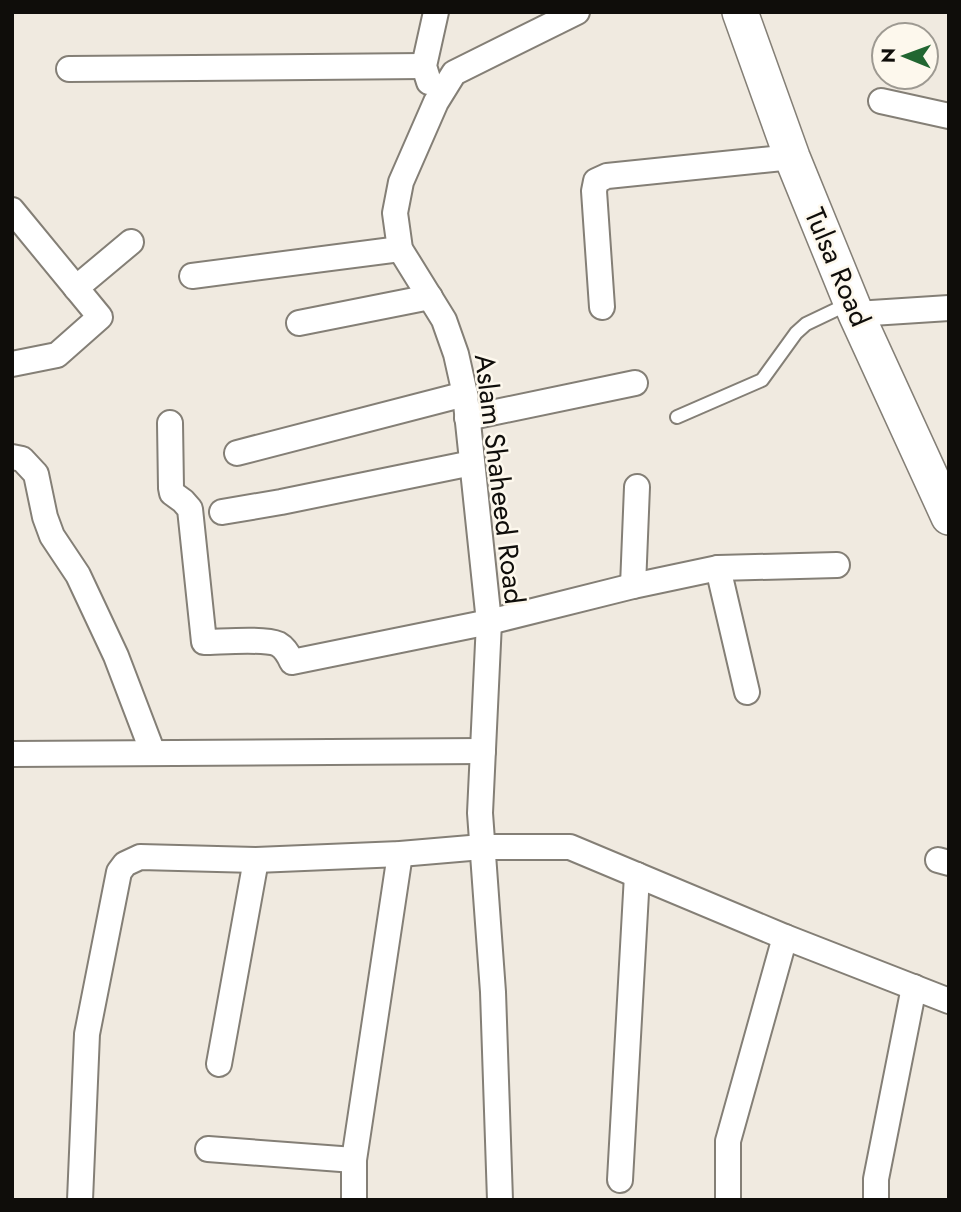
<svg xmlns="http://www.w3.org/2000/svg" width="961" height="1212" font-family="Jost,sans-serif">
<rect width="100%" height="100%" fill="#f0eae0"/>
<g fill="none" stroke-linecap="round" stroke-linejoin="round">
<defs>
<polyline id="lane" points="677,417 762,380 796,333 806,324 850,303"/>
<g id="street">
<polyline points="69,69 424,66"/>
<polyline points="429,82 424,66 436,12"/>
<polyline points="881,101 949,116"/>
<polyline points="12,210 100,317 57,355 12,364"/>
<polyline points="192,276 400,249"/>
<polyline points="76,288 131,242"/>
<polyline points="602,307 594,191 596,181 607,176 792,157"/>
<polyline points="856,314 949,308"/>
<polyline points="299,323 430,297"/>
<polyline points="467,418 635,383"/>
<path d="M170,423L171,488L172,493L183,501L190,509L204,642C220,642 264,638 278,644C285,648 289,655 292,662L489,622L633,586L718,568L837,565"/>
<polyline points="237,453 465,394"/>
<polyline points="12,457 22,459 36,474 45,517 52,536 78,575 116,656 153,753"/>
<polyline points="222,512 281,502 472,463"/>
<polyline points="718,568 747,692"/>
<polyline points="633,586 637,487"/>
<polyline points="12,754 483,751"/>
<polyline points="938,860 949,863"/>
<polyline points="219,1064 256,860"/>
<polyline points="208,1149 354,1160"/>
<polyline points="620,1180 637,875"/>
<polyline points="80,1200 87,1034 119,872 125,864 140,857 256,860 400,854 482,847 570,847 785,937 949,1001"/>
<polyline points="354,1200 354,1160 400,854"/>
<polyline points="500,1200 493,992 480,813 489,622 465,394 456,354 444,320 400,249 395,213 401,182 436,102 454,73 577,12"/>
<polyline points="728,1200 728,1141 785,937"/>
<polyline points="876,1200 876,1179 914,987"/>
</g>
<polyline id="secondary" points="740,12 792,157 856,314 949,517"/>
</defs>
<!-- lane casing -->
<use href="#lane" stroke="#847f76" stroke-width="16"/>
<!-- street casing -->
<use href="#street" stroke="#847f76" stroke-width="28"/>
<!-- secondary casing -->
<use href="#secondary" stroke="#847f76" stroke-width="38"/>
<!-- lane -->
<use href="#lane" stroke="#fff" stroke-width="12"/>
<!-- street -->
<use href="#street" stroke="#fff" stroke-width="24"/>
<!-- secondary -->
<use href="#secondary" stroke="#fff" stroke-width="35"/>
</g>
<g text-anchor="middle" stroke-width="5" stroke-linejoin="round" paint-order="stroke">
<!-- street labels -->
<g font-size="28" fill="#0f0d0a" stroke="#fdf8ed">
<text transform="translate(838 267) rotate(67)" y="10">Tulsa Road</text>
<text transform="translate(500 479) rotate(83)" y="10">Aslam Shaheed Road</text>
</g>
</g>
<!-- border -->
<rect width="961" height="1212" fill="none" stroke="#0f0d0a" stroke-width="28"/>
<!-- north arrow -->
<g transform="translate(905 56) rotate(271)"><circle r="33" fill="#fdf8ed" stroke="#9e9a92" stroke-width="2"/>
<path d="M0-5L12 26L0 18L-12 26Z" fill="#216631"/>
<text y="-10" font-size="19" font-weight="bold" text-anchor="middle" fill="#0f0d0a">N</text>
</g>
</svg>
